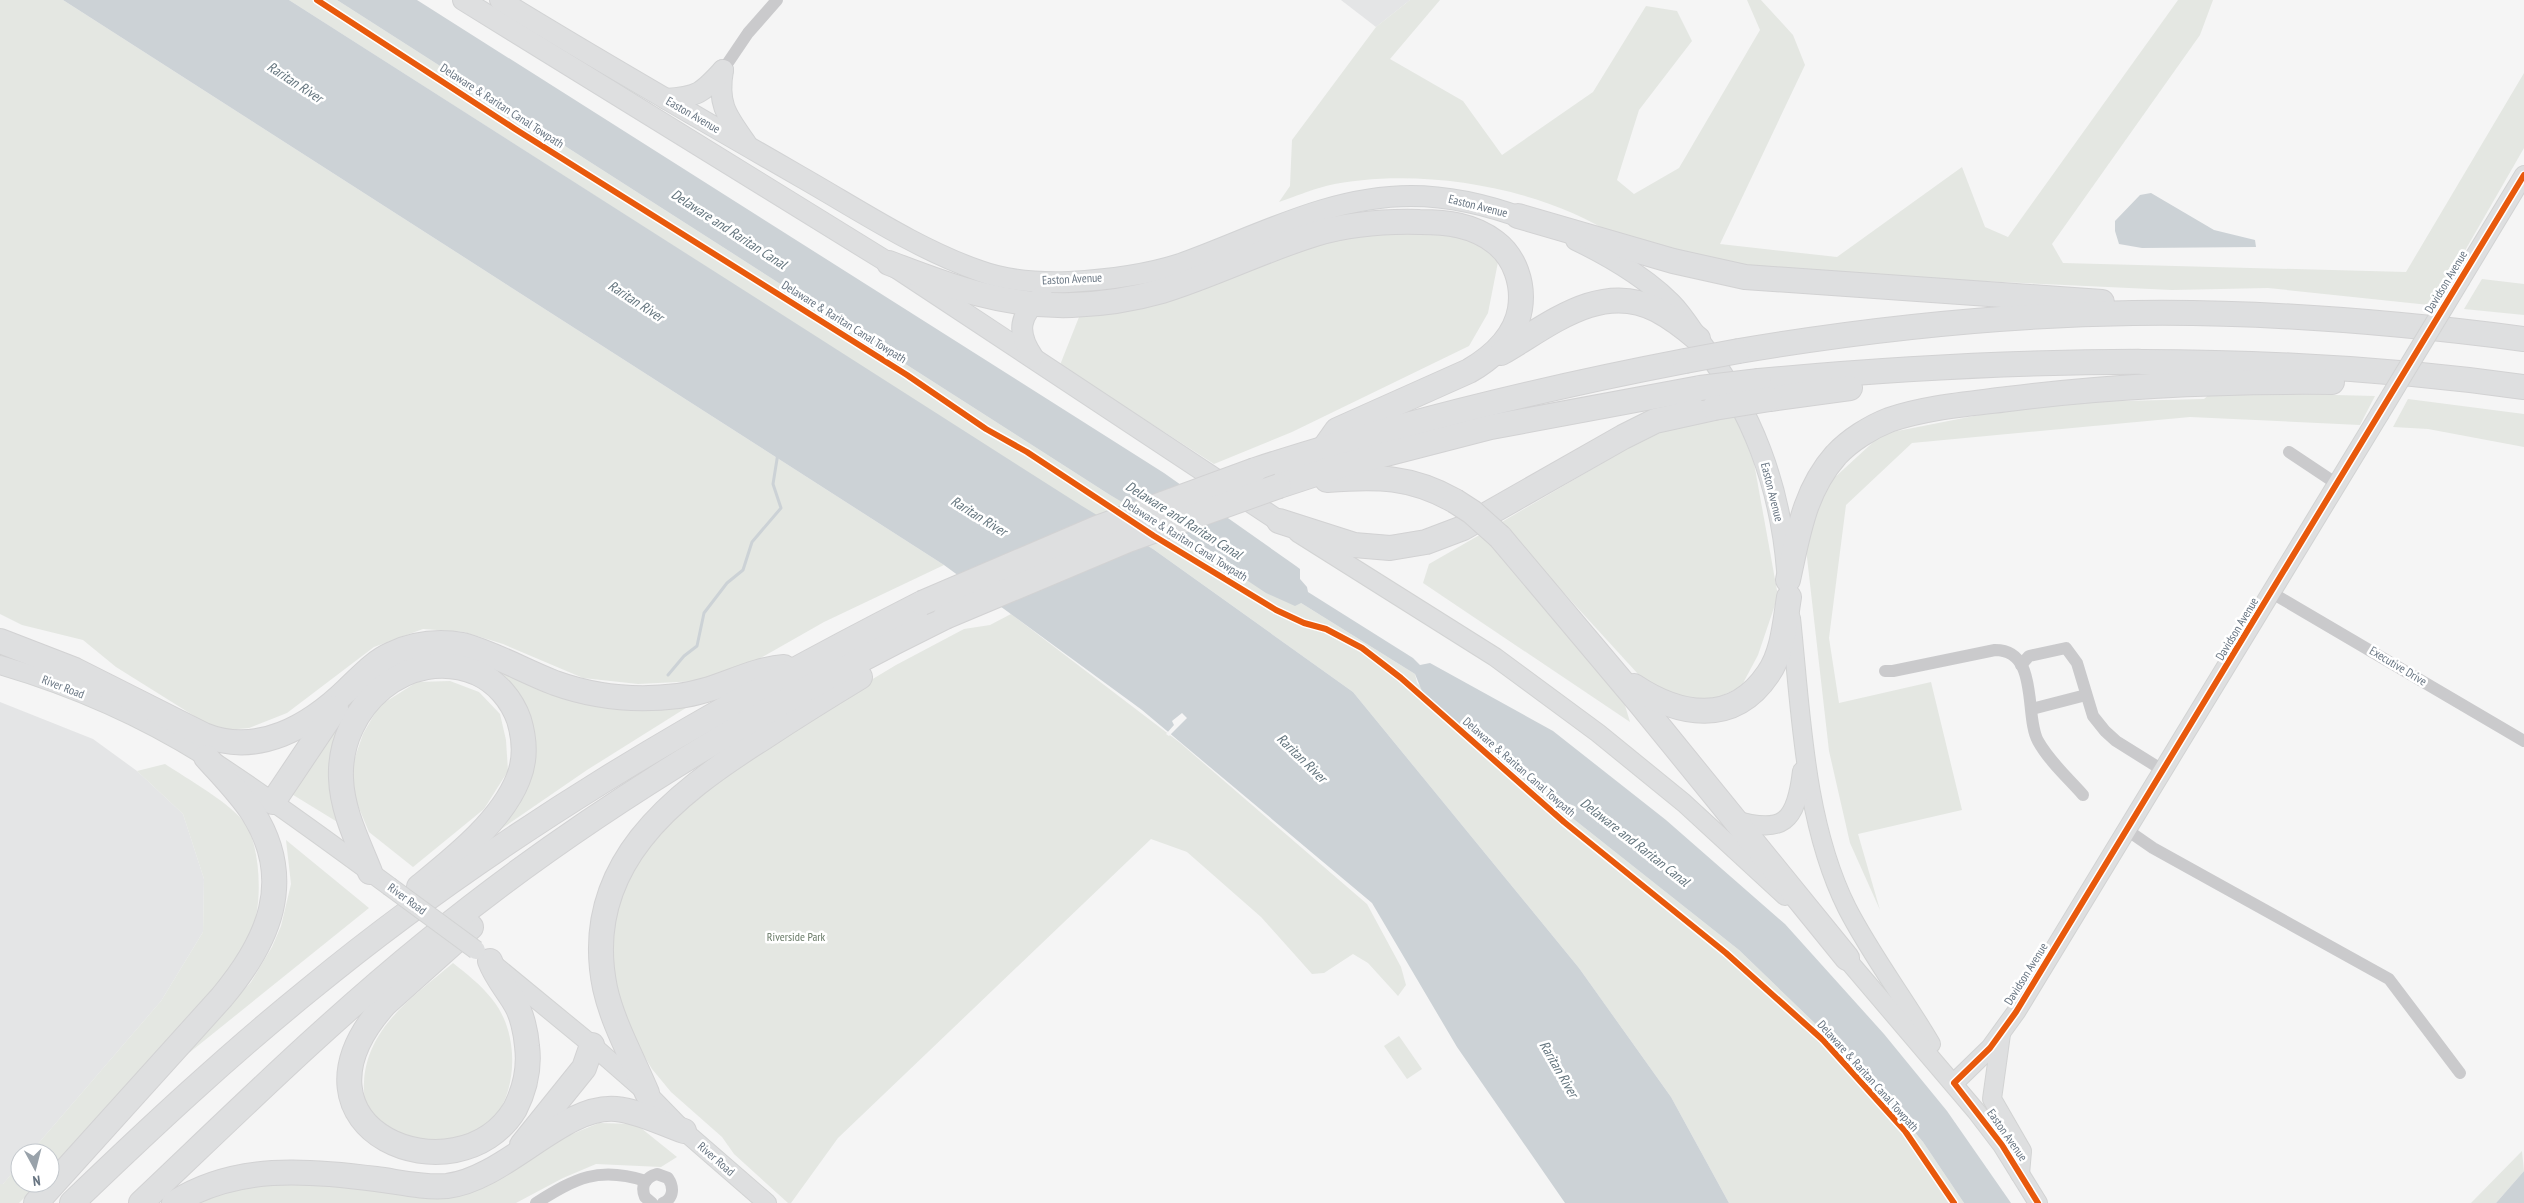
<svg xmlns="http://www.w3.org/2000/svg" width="2524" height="1203" font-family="'PT Sans Narrow',sans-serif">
<rect width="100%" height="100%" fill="#f5f5f5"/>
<!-- built -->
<g fill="#e4e5e6">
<polygon points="1341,0 1410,0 1376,27"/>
<polygon points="0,702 93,739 137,771 183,814 204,879 203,932 161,1001 30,1153 20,1153 20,1164 3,1184 0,1184"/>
</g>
<!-- green -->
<g fill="#e4e7e2">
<polygon points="0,0 63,0 944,565 824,622 750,664 698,681 638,684 583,678 503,644 464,632 423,629 374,647 287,713 249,728 227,730 207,724 116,667 83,640 22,625 0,614"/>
<polygon points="289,0 337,0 1110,495 1301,603 1415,674 1417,683 1513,771 1739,950 1856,1063 1923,1142 1964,1203 1729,1203 1671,1097 1579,968 1353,692 1153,549 1082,507"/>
<path d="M1410,0H1440L1390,59L1463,101L1502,155L1593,92L1646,6L1677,11L1692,41L1639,110L1617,180L1634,194L1679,168L1760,30L1747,0H1761L1793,35L1805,65L1720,244L1837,257L1962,167L1985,227L2008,237L2178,0H2213L2200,35L2052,244L2063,263L2406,272L2524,73V148L2451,275L2429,305L2268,288L2172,290L1763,271L1615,236C1539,186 1415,166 1326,186C1310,190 1294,197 1279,202L1290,186L1292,140L1376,27Z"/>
<polygon points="1404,229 1485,236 1499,257 1488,313 1469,346 1292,432 1214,464 1060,365 1079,317 1135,306 1314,241"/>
<polygon points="2482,279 2524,284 2524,315 2464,309"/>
<polygon points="2212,392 2375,396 2360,425 2190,417 1912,443 1846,505 1829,638 1839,703 1931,682 1962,810 1858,834 1880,910 1850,843 1829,751 1805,540 1821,490 1882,434 2041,403 2204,399"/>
<polygon points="2408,399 2524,414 2524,447 2428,429 2393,427"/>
<polygon points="1735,414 1754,463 1778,596 1758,655 1741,687 1707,702 1659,697 1500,523 1664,427"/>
<polygon points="1483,533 1621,692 1630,722 1423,583 1429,564"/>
<polygon points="1011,614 1179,742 1367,904 1401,967 1406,985 1398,996 1368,963 1353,954 1324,973 1312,974 1261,917 1187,852 1151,839 838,1138 791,1203 788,1203 734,1154 722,1137 671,1092 652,1069 637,1044 612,988 613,922 632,865 679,808 821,710 896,665 964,629 990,625"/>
<polygon points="427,651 689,706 587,770 472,849 531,748 471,664 363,697 339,823 290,793 350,699 376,673"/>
<polygon points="450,681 479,692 500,714 506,740 508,771 484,809 413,867 369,832 356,801 351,769 363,734 379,706 417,682"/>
<path d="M165,764C186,778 234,805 246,825C261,850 262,902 253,928C238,971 196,1010 167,1042C128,1085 89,1128 50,1171V1153H30L161,1001L203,932L204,879L183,814L137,771Z"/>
<polygon points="286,840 369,908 174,1065 251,982 272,947 281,926 291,884"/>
<path d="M453,963C467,974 481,985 492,999C521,1034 519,1098 485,1129C477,1136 437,1147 425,1152C413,1145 383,1130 375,1122C366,1111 363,1095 364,1082C367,1027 414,996 453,963Z"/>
<polygon points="1399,1036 1422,1069 1407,1079 1384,1046"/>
<polygon points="599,1123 636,1124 677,1157 661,1167 596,1164 563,1178 516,1203 198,1203 252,1184 321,1185 393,1193 448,1196 497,1181 560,1139"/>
<polygon points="2522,1151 2524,1171 2496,1203 2471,1203"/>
<polygon points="20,1164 20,1183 39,1183 19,1203 0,1203 0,1184 3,1184"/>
</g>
<!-- water -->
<g fill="#ccd2d6">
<polygon points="63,0 289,0 1082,506 1153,549 1353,692 1579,968 1671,1097 1729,1203 1565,1203 1457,1047 1372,903 1142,710 944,565"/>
<polygon points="337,0 417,0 1164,473 1296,566 1300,569 1300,579 1307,587 1308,592 1413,658 1420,665 1430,663 1553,731 1666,820 1785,924 1884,1034 1947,1111 2011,1203 1964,1203 1923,1142 1856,1063 1739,950 1513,771 1422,691 1415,674 1301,603 1295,606 1266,593 1185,539 1110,495"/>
<polygon points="2151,193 2214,230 2255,240 2256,247 2142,248 2119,244 2115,231 2115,221 2140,195"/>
<polygon points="2524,1171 2524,1203 2496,1203"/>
</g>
<!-- pier -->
<polygon fill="#f5f5f5" points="1182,713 1187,718 1169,736 1166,734 1174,725 1172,721"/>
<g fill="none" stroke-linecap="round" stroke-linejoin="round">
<!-- stream -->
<polyline stroke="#ccd2d6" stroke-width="3" points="668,675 684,656 697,646 704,613 727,583 743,570 752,542 781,508 773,484 778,453"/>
<defs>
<g id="secondary">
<polyline points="2461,279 2524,175"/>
<polyline points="1298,533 1495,657 1598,733 1684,803 1785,896"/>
<path d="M1791,618C1801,712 1804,822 1847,908C1871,955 1904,998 1931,1044"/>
<path d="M0,665C72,686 145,718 208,758C270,798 329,842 389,886"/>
<path d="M1732,819C1784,835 1796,822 1802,771"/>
<polyline points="1839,950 1976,1111 2002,1145 2038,1203"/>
<polyline points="497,967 592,1045 647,1093 684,1131 767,1203"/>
<polyline points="2001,1034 1992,1099 2022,1151 2020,1174"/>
<polyline points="1954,1083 1990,1048 2016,1012 2379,415"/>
</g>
<g id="primary">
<polyline points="463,0 889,263 1279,521"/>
<path d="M500,0C599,61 700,119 801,177C859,210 917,249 980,271C1007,281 1040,283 1069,282C1105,280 1146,275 1180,264C1256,237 1328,196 1411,196C1453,196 1492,206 1531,221"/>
<path d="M723,70C717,105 727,116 746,143"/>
<path d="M666,99C698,97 702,93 723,70"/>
<path d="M1576,240C1609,256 1645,277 1671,303C1683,315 1691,329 1701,343C1752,412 1780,484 1787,570"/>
<path d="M1033,357C1016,332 1019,315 1042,296"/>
</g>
<g id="highway">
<polyline points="1518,216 1673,261 1745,277 2102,302"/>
<path d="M889,263C951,287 1004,307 1072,305C1102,304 1134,299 1162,291C1214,275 1263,250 1315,234C1349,224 1385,221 1420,222C1447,222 1473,225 1495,242C1515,257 1524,284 1520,309C1515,338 1493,357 1469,371L1337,430L1325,447"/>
<path d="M1739,351C1869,329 2001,315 2133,313C2264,311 2394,322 2524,339"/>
<path d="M1501,353C1547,327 1600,280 1657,310C1672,318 1685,328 1698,339"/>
<path d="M1759,381C2015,357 2269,352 2524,387"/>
<polyline points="1770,399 1850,388"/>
<path d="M1255,470C1396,424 1539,389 1685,361"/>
<path d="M1327,480C1377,476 1411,476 1455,501"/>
<polyline points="1279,486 1340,466 1491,427 1700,388"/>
<polyline points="1279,521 1354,545 1390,548 1426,542 1463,528 1623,437 1655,421 1714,408"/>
<polyline points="1500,537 1639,702 1847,958"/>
<path d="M1788,580C1798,535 1804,491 1836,455C1850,440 1871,427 1889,420C1927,407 1969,404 2008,399C2116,385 2224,381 2332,382"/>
<path d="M0,641L75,670L204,735C258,757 310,726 348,689C362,676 374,662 392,654C415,643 439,641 463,645C495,654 524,671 555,683C594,697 637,701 678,696C716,692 747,670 784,667"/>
<path d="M1634,686C1679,716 1733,726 1768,674C1783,653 1785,622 1789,597"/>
<polyline points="273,802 336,708"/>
<path d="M370,872C358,842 342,811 341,778C338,707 408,644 477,673C497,682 512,700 519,720C525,740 526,760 518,779C501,822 453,859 419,887"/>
<path d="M471,927L385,1004C272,1131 458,1203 515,1109C525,1089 530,1069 527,1046C526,1033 522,1014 515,1003C506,988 496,977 490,961"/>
<path d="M647,1093C633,1059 613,1024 605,988C580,866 673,795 763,738C795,717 827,697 860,677"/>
<polyline points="522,1145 584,1068 592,1045"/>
<path d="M36,1203L222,997C268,942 296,881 253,813C240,793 222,775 206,757"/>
<path d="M72,1203C149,1129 227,1056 310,989C497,835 706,713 922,603"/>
<path d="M141,1203C235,1114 327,1023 427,942C586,812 762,707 945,617"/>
<path d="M174,1203C235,1164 308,1170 376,1179C399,1182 424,1188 447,1186C506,1179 563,1104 616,1109C639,1111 663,1124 684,1131"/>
</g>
</defs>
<!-- secondary casing -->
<use href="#secondary" stroke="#d2d3d3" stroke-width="20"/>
<!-- primary casing -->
<use href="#primary" stroke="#d2d3d4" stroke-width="22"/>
<!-- highway casing -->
<use href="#highway" stroke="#d2d2d3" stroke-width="26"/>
<!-- street -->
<g stroke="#cacacc" stroke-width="12">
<polyline points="723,70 748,33 777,0"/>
<polyline points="2289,452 2337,484"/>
<polyline points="2272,593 2524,741"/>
<polyline points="2021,665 2029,656 2066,648 2077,663 2093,716 2105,731 2116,741 2164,771"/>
<path d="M1885,671H1893L1995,650C2040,650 2024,716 2038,741C2049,761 2068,778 2083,795"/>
<polyline points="2032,709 2086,695"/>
<polyline points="2127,830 2153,848 2389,979 2460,1073"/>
<path d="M536,1203C576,1178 598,1166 646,1181"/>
<path d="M652,1203L645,1197C640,1185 646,1177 657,1174L668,1178C674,1187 674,1198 663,1203"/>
</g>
<!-- secondary -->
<use href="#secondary" stroke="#dedfe0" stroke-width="18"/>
<!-- primary -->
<use href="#primary" stroke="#dedfe0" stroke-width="20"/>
<!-- highway -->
<use href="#highway" stroke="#dedfe0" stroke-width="24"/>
<defs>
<g id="secondary-bridge">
<polyline points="2379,415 2461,279"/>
<polyline points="389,886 476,950"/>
</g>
<g id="highway-bridge">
<polyline points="1685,361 1739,351"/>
<polyline points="1700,388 1759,381"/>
<polyline points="1714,408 1770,399"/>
<polyline points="1455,501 1472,512 1500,537"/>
<polyline points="922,603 1097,528 1255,470"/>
<polyline points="945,617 1128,540 1279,486"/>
</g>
</defs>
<!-- secondary-bridge casing -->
<use href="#secondary-bridge" stroke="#d2d3d3" stroke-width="20" stroke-linecap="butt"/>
<!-- highway-bridge casing -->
<use href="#highway-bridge" stroke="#d2d2d3" stroke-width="26" stroke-linecap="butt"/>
<!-- secondary-bridge -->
<use href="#secondary-bridge" stroke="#dedfe0" stroke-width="18"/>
<!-- highway-bridge -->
<use href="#highway-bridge" stroke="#dedfe0" stroke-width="24"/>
<defs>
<g id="cycleway">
<polyline points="317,0 515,129 907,375 986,429 1027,452 1154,536 1276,610 1304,623 1326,629 1362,648 1401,678 1564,822 1726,953 1823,1040 1905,1131 1954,1203"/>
<polyline points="2038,1203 2002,1145 1954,1083 1990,1048 2016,1012 2524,175"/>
</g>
</defs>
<!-- cycleway casing -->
<use href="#cycleway" stroke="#fff" stroke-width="9"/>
<!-- cycleway -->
<use href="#cycleway" stroke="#e8590c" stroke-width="6"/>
</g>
<g text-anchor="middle" stroke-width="5" stroke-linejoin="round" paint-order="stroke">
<!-- street labels -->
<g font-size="12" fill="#687582" stroke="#fff">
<text transform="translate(502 106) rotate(33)" y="4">Delaware &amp; Raritan Canal Towpath</text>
<text transform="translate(693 115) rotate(30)" y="4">Easton Avenue</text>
<text transform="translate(1478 206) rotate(14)" y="4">Easton Avenue</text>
<text transform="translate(1072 279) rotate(-3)" y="4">Easton Avenue</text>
<text transform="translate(2446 282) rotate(-59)" y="4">Davidson Avenue</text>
<text transform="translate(844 322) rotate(32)" y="4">Delaware &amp; Raritan Canal Towpath</text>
<text transform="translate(1772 492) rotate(76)" y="4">Easton Avenue</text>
<text transform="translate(1185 540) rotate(32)" y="4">Delaware &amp; Raritan Canal Towpath</text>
<text transform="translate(2237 629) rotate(-59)" y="4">Davidson Avenue</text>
<text transform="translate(2398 666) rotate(31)" y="4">Executive Drive</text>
<text transform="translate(63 687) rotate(21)" y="4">River Road</text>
<text transform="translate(1519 767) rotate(41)" y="4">Delaware &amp; Raritan Canal Towpath</text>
<text transform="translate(407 899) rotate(36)" y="4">River Road</text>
<text transform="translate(2026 974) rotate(-58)" y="4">Davidson Avenue</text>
<text transform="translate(1868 1076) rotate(48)" y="4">Delaware &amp; Raritan Canal Towpath</text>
<text transform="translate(2007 1135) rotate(55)" y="4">Easton Avenue</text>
<text transform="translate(716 1159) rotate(41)" y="4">River Road</text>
</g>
<!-- park labels -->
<g font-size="12" fill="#697a67" stroke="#fff">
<text x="796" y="941">Riverside Park</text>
</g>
<!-- water labels -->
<g font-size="14" font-style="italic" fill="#64757e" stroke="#fff">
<text transform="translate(295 82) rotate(33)" y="5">Raritan River</text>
<text transform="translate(729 229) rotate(33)" y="5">Delaware and Raritan Canal</text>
<text transform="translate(636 301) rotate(33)" y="5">Raritan River</text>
<text transform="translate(979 516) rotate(32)" y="5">Raritan River</text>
<text transform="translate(1184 520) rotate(32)" y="5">Delaware and Raritan Canal</text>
<text transform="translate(1302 758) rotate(44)" y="5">Raritan River</text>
<text transform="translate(1635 842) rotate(38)" y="5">Delaware and Raritan Canal</text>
<text transform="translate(1559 1069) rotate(60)" y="5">Raritan River</text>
</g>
</g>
<!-- north arrow -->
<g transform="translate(35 1168) rotate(173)"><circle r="24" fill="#ffffff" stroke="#c3c8cd"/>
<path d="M0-4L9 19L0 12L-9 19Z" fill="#99a2aa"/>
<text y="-8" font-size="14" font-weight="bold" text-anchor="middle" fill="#687582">N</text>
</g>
</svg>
